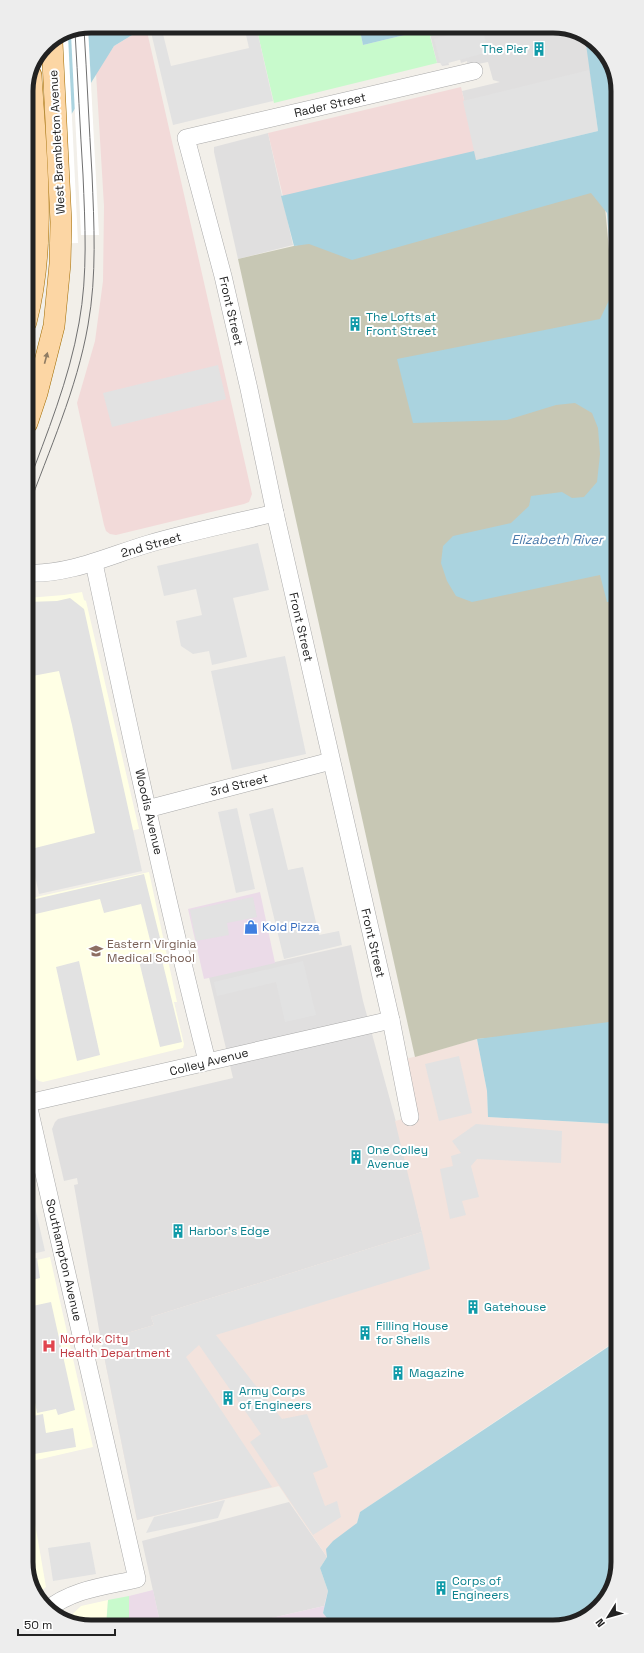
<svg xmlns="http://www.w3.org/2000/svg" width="644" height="1653" font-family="'Space Grotesk',sans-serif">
<rect width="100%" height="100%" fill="#f2efe9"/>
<!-- residential -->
<g fill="#e0dfdf">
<polygon points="446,26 558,26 587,38 597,130 478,159 462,91 500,82 493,80 488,62 468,66 467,61 461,63 455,41 448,61 449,65 442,66 441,63 437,63 430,34 447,30"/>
<polygon points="268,133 293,245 238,259 214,152 214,147"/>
<polygon points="351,945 363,1001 404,1151 422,1232 151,1317 154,1325 101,1341 74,1185 78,1184 77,1178 64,1181 52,1129 55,1122 58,1119 66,1117 233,1078 209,977"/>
<polygon points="289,1502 327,1557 320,1568 328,1591 324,1606 236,1626 161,1627 142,1541"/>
</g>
<!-- commercial -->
<g fill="#f2dad9">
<polygon points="146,27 252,494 249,502 244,504 116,535 110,534 106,531 104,525 77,403 95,341 103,281 104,206 96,73 114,46"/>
<polygon points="461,87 478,159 285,205 268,133"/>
</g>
<!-- industrial -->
<g fill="#ebdbe8">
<polygon points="260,892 275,963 204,979 188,909"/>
<polygon points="153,1590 161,1627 129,1627 129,1596"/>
<polygon points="328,1591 323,1613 333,1626 236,1626 324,1606"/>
</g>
<!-- education -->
<g fill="#ffffe5">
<polygon points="82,592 84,600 86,601 139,829 27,854 27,598 64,595"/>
<polygon points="149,872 177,1002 174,1002 184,1044 183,1048 43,1082 39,1081 36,1079 27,1038 27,899"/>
<polygon points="50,1257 93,1447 28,1462 28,1262"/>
<polygon points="28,1483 46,1587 38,1594 28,1579"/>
<polygon points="108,1600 106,1627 86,1627 67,1619 81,1606"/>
</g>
<!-- military -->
<polygon fill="#f3e3dd" points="477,1039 487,1091 488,1117 617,1124 617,1203 615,1204 617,1239 615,1255 618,1254 618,1334 614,1342 360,1512 357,1523 327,1557 279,1486 137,1520 101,1341 154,1325 151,1317 422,1232 395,1121 410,1117 399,1061"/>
<!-- construction -->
<polygon fill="#c7c7b4" points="602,174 616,326 616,570 613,571 616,573 617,1027 477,1039 415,1057 238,259"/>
<!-- park -->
<g fill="#c8facc">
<polygon points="256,26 359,26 363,45 442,26 445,26 446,32 430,36 437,63 274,103"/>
<polygon points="129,1596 129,1627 106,1627 108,1600"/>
</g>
<!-- parking -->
<g fill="#e2e2e2">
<polygon points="161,26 171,66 249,48 244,26 256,26 273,101 173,125 150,28"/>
<polygon points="482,26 488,52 441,65 434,39"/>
<polygon points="589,70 598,131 476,160 463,101"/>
<polygon points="218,365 226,399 112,427 103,393"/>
<polygon points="258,543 269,590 233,598 247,657 212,665 209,651 193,654 181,646 176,621 202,615 196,589 164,596 157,566"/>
<polygon points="70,598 84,609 142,871 39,894 35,876 27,877 27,850 95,833 72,725 59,671 27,677 27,602 57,601"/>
<polygon points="285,656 306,754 232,770 211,671"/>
<polygon points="237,808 255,889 236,893 218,812"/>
<polygon points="273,808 288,870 303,867 319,935 339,931 342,945 284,959 249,814"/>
<polygon points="144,874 161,942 151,944 141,904 104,913 100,899 27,916 27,901"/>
<polygon points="253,897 257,917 227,923 229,935 196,941 190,910"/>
<polygon points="160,952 182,1042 160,1047 138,957"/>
<polygon points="79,961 100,1055 77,1061 56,967"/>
<polygon points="303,961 316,1015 285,1022 276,982 217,996 214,982"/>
<polygon points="459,1056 472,1113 439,1121 425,1064"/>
<polygon points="476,1124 562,1131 561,1163 477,1159 471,1166 479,1197 462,1201 466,1215 450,1219 440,1169 453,1166 451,1156 461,1153 452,1141"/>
<polygon points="28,1176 45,1251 28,1255"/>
<polygon points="422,1232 430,1269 216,1335 282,1419 307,1414 328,1467 313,1473 325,1506 337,1501 341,1517 313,1535 250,1442 261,1434 199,1345 186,1357 272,1487 137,1520 101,1341 154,1325 151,1317"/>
<polygon points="37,1258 40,1278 28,1281 28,1260"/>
<polygon points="51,1302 75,1410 58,1415 56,1409 37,1413 28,1365 28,1307"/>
<polygon points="43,1414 46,1433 73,1428 76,1447 28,1455 28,1417"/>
<polygon points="225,1500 218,1518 146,1533 154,1517"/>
<polygon points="90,1542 96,1574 53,1581 48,1548"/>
</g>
<!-- water -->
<g fill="#aad3df">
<polygon points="91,26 147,26 114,46 26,187 45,45"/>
<polygon points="359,26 442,26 363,45"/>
<polygon points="585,37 596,42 616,74 617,601 607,602 600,575 472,602 456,596 447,581 441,563 443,546 453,536 511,523 529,506 531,496 562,492 572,498 584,497 597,482 600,454 598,428 592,413 575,403 556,405 507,420 413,423 397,359 600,319 613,292 607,213 591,193 352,260 309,244 294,246 281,196 474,151 476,160 598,131"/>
<polygon points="617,1021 617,1124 488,1117 487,1091 477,1039"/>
<polygon points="617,1203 618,1254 614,1255 615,1239 617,1239 615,1204"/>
<polygon points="618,1334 618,1562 605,1601 570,1625 333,1626 323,1613 328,1591 320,1568 327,1557 326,1549 333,1541 357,1523 360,1512 608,1347 614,1342"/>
</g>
<!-- pier -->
<g fill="#fff">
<polygon points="88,27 99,235 81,235 71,34"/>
<polygon points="68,35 78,243 26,245 26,87 45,45"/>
</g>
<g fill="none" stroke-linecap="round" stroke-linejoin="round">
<defs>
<g id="minor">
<path d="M94,563C129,729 165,896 207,1061"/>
<path d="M27,573C69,575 108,556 148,544C189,532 233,523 275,513"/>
<polyline points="147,809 331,761"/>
<polyline points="28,1103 391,1020"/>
<path d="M28,1104L137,1579C107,1586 72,1589 47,1610"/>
<polyline points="410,1117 391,1020 275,513 249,389 223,276 186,138 474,71"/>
</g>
<g id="major">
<path d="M26,322C47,241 36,157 31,75"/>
<polyline points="27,423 37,393 54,326 60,264 61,222 52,42"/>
</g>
</defs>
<!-- minor casing -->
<use href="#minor" stroke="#a9a9a9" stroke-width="18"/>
<!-- major casing -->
<use href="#major" stroke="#a06b00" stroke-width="22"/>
<!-- minor -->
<use href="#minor" stroke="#fff" stroke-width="17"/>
<!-- major -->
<use href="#major" stroke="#fcd6a4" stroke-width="21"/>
<!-- tram -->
<g stroke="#707070" stroke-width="1">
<path d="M27,487C47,433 69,380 79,323C88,274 85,224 83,175C80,127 78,80 75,32"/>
<path d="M27,511C49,450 77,389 88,325C97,275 94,224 92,174C89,125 87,77 84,29"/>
</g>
</g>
<!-- one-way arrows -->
<defs><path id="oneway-solid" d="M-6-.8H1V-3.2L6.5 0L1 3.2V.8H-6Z"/></defs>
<use fill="#8f7c63" href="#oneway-solid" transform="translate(46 358) rotate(-75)"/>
<!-- icons -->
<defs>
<symbol id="building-bare" viewBox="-9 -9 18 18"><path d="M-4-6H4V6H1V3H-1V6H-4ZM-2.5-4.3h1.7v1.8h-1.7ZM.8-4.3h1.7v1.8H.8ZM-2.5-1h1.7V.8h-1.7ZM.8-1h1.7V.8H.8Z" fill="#0f9aa8" stroke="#fff" stroke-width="2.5" paint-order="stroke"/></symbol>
<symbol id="shop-bare" viewBox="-9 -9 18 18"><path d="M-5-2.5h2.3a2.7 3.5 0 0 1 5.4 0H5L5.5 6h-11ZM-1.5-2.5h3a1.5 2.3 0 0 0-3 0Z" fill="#3f7fe0" stroke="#fff" stroke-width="2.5" paint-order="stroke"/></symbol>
<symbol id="university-bare" viewBox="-9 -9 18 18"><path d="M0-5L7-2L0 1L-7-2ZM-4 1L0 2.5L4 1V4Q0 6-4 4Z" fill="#8d6e63" stroke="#fff" stroke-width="2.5" paint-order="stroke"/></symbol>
<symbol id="hospital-bare" viewBox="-9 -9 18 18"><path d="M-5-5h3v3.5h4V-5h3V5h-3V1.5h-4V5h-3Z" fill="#e0444e" stroke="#fff" stroke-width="2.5" paint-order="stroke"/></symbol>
</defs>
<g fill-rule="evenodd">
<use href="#building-bare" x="529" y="39" width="20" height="20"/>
<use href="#building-bare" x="345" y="314" width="20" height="20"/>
<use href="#shop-bare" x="241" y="917" width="20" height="20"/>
<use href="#university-bare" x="86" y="941" width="20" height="20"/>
<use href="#building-bare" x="346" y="1147" width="20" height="20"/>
<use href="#building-bare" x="168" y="1221" width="20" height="20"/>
<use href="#building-bare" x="463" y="1297" width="20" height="20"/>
<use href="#building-bare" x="355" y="1323" width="20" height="20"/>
<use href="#hospital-bare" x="39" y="1336" width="20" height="20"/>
<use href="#building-bare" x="388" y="1363" width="20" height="20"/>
<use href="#building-bare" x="218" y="1388" width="20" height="20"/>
<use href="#building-bare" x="431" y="1578" width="20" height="20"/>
</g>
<g text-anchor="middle" stroke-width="4" stroke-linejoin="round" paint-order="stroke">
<!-- culture labels -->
<g font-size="12" fill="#0d838f" stroke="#fff" text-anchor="start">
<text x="528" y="53" text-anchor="end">The Pier</text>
<text x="366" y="321">The Lofts at<tspan x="366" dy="14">Front Street</tspan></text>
<text x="367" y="1154">One Colley<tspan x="367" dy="14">Avenue</tspan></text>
<text x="189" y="1235">Harbor's Edge</text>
<text x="484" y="1311">Gatehouse</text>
<text x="376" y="1330">Filling House<tspan x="376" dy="14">for Shells</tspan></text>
<text x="409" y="1377">Magazine</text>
<text x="239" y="1395">Army Corps<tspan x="239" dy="14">of Engineers</tspan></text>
<text x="452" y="1585">Corps of<tspan x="452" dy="14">Engineers</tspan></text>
</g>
<!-- street labels -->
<g font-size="12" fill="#222" stroke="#fff">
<text transform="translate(330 105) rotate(-13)" y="4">Rader Street</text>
<text transform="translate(57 142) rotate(-93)" y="4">West Brambleton Avenue</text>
<text transform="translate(231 311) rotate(77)" y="4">Front Street</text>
<text transform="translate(151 545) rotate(-16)" y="4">2nd Street</text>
<text transform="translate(301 627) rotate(77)" y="4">Front Street</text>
<text transform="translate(239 785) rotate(-14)" y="4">3rd Street</text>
<text transform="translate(149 812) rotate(77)" y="4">Woodis Avenue</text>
<text transform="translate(373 943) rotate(77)" y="4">Front Street</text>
<text transform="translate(209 1062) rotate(-14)" y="4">Colley Avenue</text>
<text transform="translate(64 1260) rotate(77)" y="4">Southampton Avenue</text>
</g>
<!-- shop labels -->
<g font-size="12" fill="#366cbe" stroke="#fff" text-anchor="start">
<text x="262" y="931">Kold Pizza</text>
</g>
<!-- education labels -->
<g font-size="12" fill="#785e54" stroke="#fff" text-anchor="start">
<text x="107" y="948">Eastern Virginia<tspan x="107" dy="14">Medical School</tspan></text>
</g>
<!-- health labels -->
<g font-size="12" fill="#be3a42" stroke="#fff" text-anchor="start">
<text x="60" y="1343">Norfolk City<tspan x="60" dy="14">Health Department</tspan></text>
</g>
<!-- water labels -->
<g font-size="13" font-style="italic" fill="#4a7aab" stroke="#fff">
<text x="557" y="544">Elizabeth River</text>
</g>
</g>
<!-- crop -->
<path d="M0 0H644V1653H0ZM91 33H553A58 58 0 0 1 611 91V1562A58 58 0 0 1 553 1620H91A58 58 0 0 1 33 1562V91A58 58 0 0 1 91 33Z" fill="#ededed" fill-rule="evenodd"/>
<path fill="none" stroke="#222" stroke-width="5" d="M91 33H553A58 58 0 0 1 611 91V1562A58 58 0 0 1 553 1620H91A58 58 0 0 1 33 1562V91A58 58 0 0 1 91 33Z"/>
<!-- north arrow -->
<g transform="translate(608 1617) rotate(233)" stroke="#ffffff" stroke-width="3" paint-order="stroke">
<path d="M0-3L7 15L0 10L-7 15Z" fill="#222222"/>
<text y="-6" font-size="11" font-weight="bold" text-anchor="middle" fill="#222222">N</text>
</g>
<!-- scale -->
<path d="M18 1629v6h97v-6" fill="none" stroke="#222222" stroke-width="2"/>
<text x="24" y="1629" font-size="12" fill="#222222" stroke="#ffffff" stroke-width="3" paint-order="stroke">50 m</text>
</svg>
